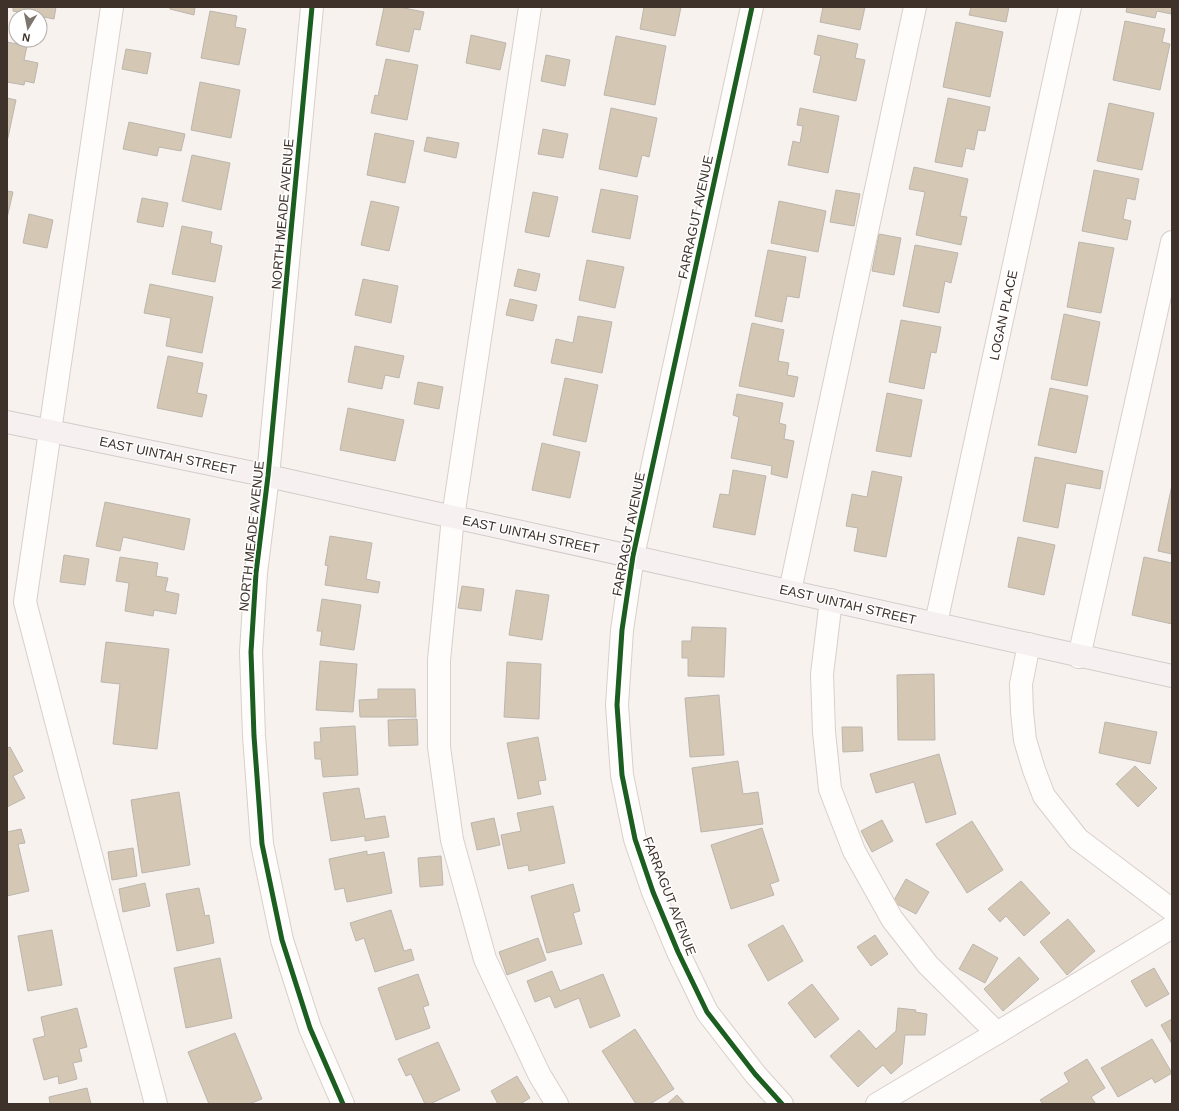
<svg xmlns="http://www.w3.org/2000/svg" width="1179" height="1111" font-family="Helvetica,sans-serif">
<rect width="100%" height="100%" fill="#f8f2ee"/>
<!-- building -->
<g fill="#d4c7b4" stroke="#bcb6af">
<polygon points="13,7 56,7 54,19 13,11"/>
<polygon points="170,7 195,7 194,15 170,9"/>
<polygon points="384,7 399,7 424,12 420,30 414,29 409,52 376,45"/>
<polygon points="644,7 681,7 675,36 640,29"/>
<polygon points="823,7 865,7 860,30 820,22"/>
<polygon points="971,7 1009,7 1006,22 969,15"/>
<polygon points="1127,7 1172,7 1172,8 1171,14 1157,11 1155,18 1126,12"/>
<polygon points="210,11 237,16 235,27 246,29 239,65 201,58"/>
<polygon points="1125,21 1165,29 1162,42 1170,44 1160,90 1113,80"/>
<polygon points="956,22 1003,32 990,97 943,87"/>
<polygon points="471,35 506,43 500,70 466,63"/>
<polygon points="818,35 858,44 855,58 865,60 856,101 813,92 821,56 814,54"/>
<polygon points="616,36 666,46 655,105 604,95"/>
<polygon points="7,42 27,46 24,60 38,63 34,83 25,81 24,85 7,82"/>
<polygon points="126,49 151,53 147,74 122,69"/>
<polygon points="546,55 570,60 565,86 541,81"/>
<polygon points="386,59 418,65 407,120 371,113 375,95 378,96"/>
<polygon points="200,82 240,90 231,138 191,130"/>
<polygon points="7,98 16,100 7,142"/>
<polygon points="948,98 990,107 985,131 978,130 974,150 966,148 962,167 935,162"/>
<polygon points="1109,103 1154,113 1142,170 1097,161"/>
<polygon points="611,108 657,118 649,157 642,155 637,177 599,169"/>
<polygon points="800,108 839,116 828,173 788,165 793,141 800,143 803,126 797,125"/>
<polygon points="129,122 185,134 181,151 159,147 157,156 123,149"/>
<polygon points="543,129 568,134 563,158 538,154"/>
<polygon points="375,133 414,141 405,183 367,175"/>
<polygon points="427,137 459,143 456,158 424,151"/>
<polygon points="192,155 230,163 221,210 182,201"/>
<polygon points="914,167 968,179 960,216 967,217 961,245 916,235 925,192 909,189"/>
<polygon points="1094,170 1139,179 1135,200 1127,198 1123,219 1131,221 1127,240 1082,231"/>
<polygon points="601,189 638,196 630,239 592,232"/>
<polygon points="836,190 860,194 854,226 830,222"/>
<polygon points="7,191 13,192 7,218"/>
<polygon points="533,192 558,197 549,237 525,232"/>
<polygon points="142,198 168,203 163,227 137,222"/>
<polygon points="371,201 399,207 389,251 361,245"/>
<polygon points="779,201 826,211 818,252 771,243"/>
<polygon points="29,214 53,220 47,248 23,243"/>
<polygon points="182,226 212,232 210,243 222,246 215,282 172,274"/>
<polygon points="879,234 901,238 894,275 872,271"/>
<polygon points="1079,242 1114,248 1101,313 1067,307"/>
<polygon points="915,245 958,253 951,283 945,281 939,313 903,306"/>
<polygon points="768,250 806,257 799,298 787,296 782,322 755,316"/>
<polygon points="587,260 624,267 615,308 579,300"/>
<polygon points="518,269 540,274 536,291 514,286"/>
<polygon points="363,279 398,286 391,323 355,315"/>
<polygon points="150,284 213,297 202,353 166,346 171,318 144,313"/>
<polygon points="510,299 537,305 533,321 506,315"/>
<polygon points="1064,314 1100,322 1087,386 1051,379"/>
<polygon points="578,316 612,322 602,373 551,363 556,339 573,343"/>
<polygon points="901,320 941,327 936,353 931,352 924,389 889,382"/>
<polygon points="752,323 784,330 778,361 789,363 787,375 798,377 794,397 739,386"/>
<polygon points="355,346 404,356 399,378 385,375 382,389 348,382"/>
<polygon points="168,356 203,363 197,393 207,395 202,417 157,408"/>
<polygon points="565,378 598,385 586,442 553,435"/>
<polygon points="418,382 443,387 439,409 414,404"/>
<polygon points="1050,388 1088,396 1076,453 1038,445"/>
<polygon points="887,393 922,400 911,457 876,451"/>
<polygon points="737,394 783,403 779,423 786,425 784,439 794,441 787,478 771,474 772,466 731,458 739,417 733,415"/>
<polygon points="348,408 404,420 395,461 340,450"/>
<polygon points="542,443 580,452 570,498 532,490"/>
<polygon points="1035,457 1103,471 1100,489 1066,483 1058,528 1023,521"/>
<polygon points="733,470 766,476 755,535 713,527 720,494 729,495"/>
<polygon points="872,471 902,477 886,557 854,551 858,528 846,526 852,494 867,497"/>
<polygon points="1172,485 1172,554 1158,551"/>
<polygon points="105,502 190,519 184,550 123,537 120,551 96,546"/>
<polygon points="330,536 372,543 366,579 380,582 378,593 325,585 328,566 325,565"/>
<polygon points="1018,537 1055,545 1044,595 1008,587"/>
<polygon points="64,555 89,559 85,585 60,582"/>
<polygon points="120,557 158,563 156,576 168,578 165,591 179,594 176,614 154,610 153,616 125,611 129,583 116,581"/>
<polygon points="1144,557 1172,563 1172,624 1132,615"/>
<polygon points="462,586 484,589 481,611 458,608"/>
<polygon points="516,590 549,595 542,640 509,635"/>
<polygon points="322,599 361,605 354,650 320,645 322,631 317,631"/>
<polygon points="692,627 726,628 724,677 688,676 688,658 682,658 682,641 691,641"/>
<polygon points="106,642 169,649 157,749 113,744 120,684 101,682"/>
<polygon points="320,661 357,664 353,712 316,710"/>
<polygon points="507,662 541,664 539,719 504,717"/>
<polygon points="934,674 935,740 898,740 897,675"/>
<polygon points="378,689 415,689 416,717 360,717 359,700 378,699"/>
<polygon points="719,695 724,755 690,757 685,698"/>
<polygon points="417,719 418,745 389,746 388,720"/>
<polygon points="1105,722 1157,732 1150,764 1099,753"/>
<polygon points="355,726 358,775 323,777 321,759 315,759 314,742 321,742 320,728"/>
<polygon points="842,727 862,727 863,751 843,752"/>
<polygon points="538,737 546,780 538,781 541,794 518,799 507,743"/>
<polygon points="10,747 23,771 13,776 25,798 7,807 7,748"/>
<polygon points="939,754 956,814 926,823 914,782 876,793 870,774"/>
<polygon points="738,761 743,794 758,792 763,824 701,832 692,768"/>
<polygon points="1135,766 1157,788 1138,807 1116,784"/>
<polygon points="359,788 365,819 385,816 389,837 365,841 365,836 331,841 323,793"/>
<polygon points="179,792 190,865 142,873 131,800"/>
<polygon points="553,806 565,863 529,871 528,865 508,869 501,835 521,831 517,813"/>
<polygon points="494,818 500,845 477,850 471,823"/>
<polygon points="882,820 893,841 872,852 861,831"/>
<polygon points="972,821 1003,870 967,893 936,844"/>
<polygon points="762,828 779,881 770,884 774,895 731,909 711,845"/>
<polygon points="21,829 25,843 18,844 29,891 7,896 7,832"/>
<polygon points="133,848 137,876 112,880 108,852"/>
<polygon points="367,851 367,855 384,852 392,893 347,902 344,888 335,890 329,859"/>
<polygon points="441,856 443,885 420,887 418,858"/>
<polygon points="906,879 929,892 916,914 893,902"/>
<polygon points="1021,881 1050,913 1024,936 1006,916 1000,922 988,909"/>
<polygon points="145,883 150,906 123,912 119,889"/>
<polygon points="573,884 580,911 573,913 582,944 547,953 531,896"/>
<polygon points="199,888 205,916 209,915 214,943 177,951 166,894"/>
<polygon points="391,910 404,951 411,949 414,960 375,972 364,938 356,941 350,923"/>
<polygon points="1068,919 1095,951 1067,975 1040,942"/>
<polygon points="783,925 803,961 768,981 748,945"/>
<polygon points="52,930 62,985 28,991 18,936"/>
<polygon points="875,935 888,954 871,966 857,947"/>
<polygon points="538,938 546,960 507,975 499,952"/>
<polygon points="973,944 998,958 985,983 959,969"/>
<polygon points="1019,957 1039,979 1003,1011 984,989"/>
<polygon points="220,958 232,1018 186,1028 174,968"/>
<polygon points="1154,968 1169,994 1146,1007 1131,981"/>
<polygon points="552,971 560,991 603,974 620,1016 590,1028 579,998 555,1008 550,996 535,1002 527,981"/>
<polygon points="418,974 429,1005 423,1007 430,1028 396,1040 378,988"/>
<polygon points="812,984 839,1019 815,1038 788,1003"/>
<polygon points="77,1008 87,1047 79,1049 82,1061 73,1063 77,1079 59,1084 58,1076 44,1080 33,1039 45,1036 41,1017"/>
<polygon points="898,1008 916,1010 915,1012 927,1014 925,1035 905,1035 902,1064 891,1074 883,1065 858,1087 830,1056 859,1030 876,1049 896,1031"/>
<polygon points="1172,1019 1172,1044 1161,1025"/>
<polygon points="635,1029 674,1089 650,1104 636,1104 602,1051"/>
<polygon points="235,1033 262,1099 249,1104 209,1104 188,1052"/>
<polygon points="1152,1039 1172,1073 1155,1083 1152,1078 1118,1097 1101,1068"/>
<polygon points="438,1042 460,1090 430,1104 425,1104 411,1074 406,1076 398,1059"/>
<polygon points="1087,1059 1105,1088 1091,1097 1096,1104 1043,1104 1040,1100 1069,1082 1064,1073"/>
<polygon points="517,1076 530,1098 520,1104 498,1104 491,1091"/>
<polygon points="87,1088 91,1104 50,1104 49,1097"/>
<polygon points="677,1095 685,1104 667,1104"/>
</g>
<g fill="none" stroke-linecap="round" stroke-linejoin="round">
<defs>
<g id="minor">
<polyline points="112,7 25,602 156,1104"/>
<polyline points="312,7 268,476 256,573 251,652 254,736 262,844 282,940 310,1028 343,1104"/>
<polyline points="530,7 453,517 439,660 439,747 452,840 485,959 539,1074 557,1104"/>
<polyline points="752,7 633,556 622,630 617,705 622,775 635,839 653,892 678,952 707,1012 755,1074 782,1104"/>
<polyline points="790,591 915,7"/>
<polyline points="831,600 822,674 824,732 830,789 854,851 892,919 928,965 997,1033 877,1104"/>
<polyline points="936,623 1070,7"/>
<polyline points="1029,644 1021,684 1022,712 1025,740 1034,770 1044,796 1078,839 1172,910"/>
<polyline points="1079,657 1172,242"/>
<polyline points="997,1033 1172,927"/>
</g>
<polyline id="major" points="7,422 268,476 1172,676"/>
</defs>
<!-- minor casing -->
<use href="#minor" stroke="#d8cfca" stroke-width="24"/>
<!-- major casing -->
<use href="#major" stroke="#d2cdca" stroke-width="24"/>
<!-- minor -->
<use href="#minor" stroke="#fefdfc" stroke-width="22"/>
<!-- major -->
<use href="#major" stroke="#f6f0f1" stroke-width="22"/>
<defs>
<g id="cycleway">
<polyline points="312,7 268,476 256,573 251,652 254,736 262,844 282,940 310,1028 343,1104"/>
<polyline points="752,7 633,556 622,630 617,705 622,775 635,839 653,892 678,952 707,1012 755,1074 782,1104"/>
</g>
</defs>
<!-- cycleway casing -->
<use href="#cycleway" stroke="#fff" stroke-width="8"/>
<!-- cycleway -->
<use href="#cycleway" stroke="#1b5e20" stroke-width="5"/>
</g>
<g text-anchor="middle" stroke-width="3" stroke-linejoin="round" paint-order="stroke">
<!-- street labels -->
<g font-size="13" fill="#3e322a" stroke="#fff">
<text transform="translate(282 214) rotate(-85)" y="5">NORTH MEADE AVENUE</text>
<text transform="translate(695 217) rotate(-78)" y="5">FARRAGUT AVENUE</text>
<text transform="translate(1003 315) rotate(-78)" y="5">LOGAN PLACE</text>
<text transform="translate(168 455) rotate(12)" y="5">EAST UINTAH STREET</text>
<text transform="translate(531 534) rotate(12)" y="5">EAST UINTAH STREET</text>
<text transform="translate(628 534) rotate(-79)" y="5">FARRAGUT AVENUE</text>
<text transform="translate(251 536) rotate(-84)" y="5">NORTH MEADE AVENUE</text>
<text transform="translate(848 604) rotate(13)" y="5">EAST UINTAH STREET</text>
<text transform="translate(670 896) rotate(69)" y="5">FARRAGUT AVENUE</text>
</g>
</g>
<!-- border -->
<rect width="1179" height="1111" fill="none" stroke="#3e322a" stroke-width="16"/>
<!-- north arrow -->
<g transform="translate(28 28) rotate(190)"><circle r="19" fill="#ffffff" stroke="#b2adaa"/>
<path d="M0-3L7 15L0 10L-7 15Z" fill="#7f756f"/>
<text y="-6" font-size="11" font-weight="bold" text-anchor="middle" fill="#3e322a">N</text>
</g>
</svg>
